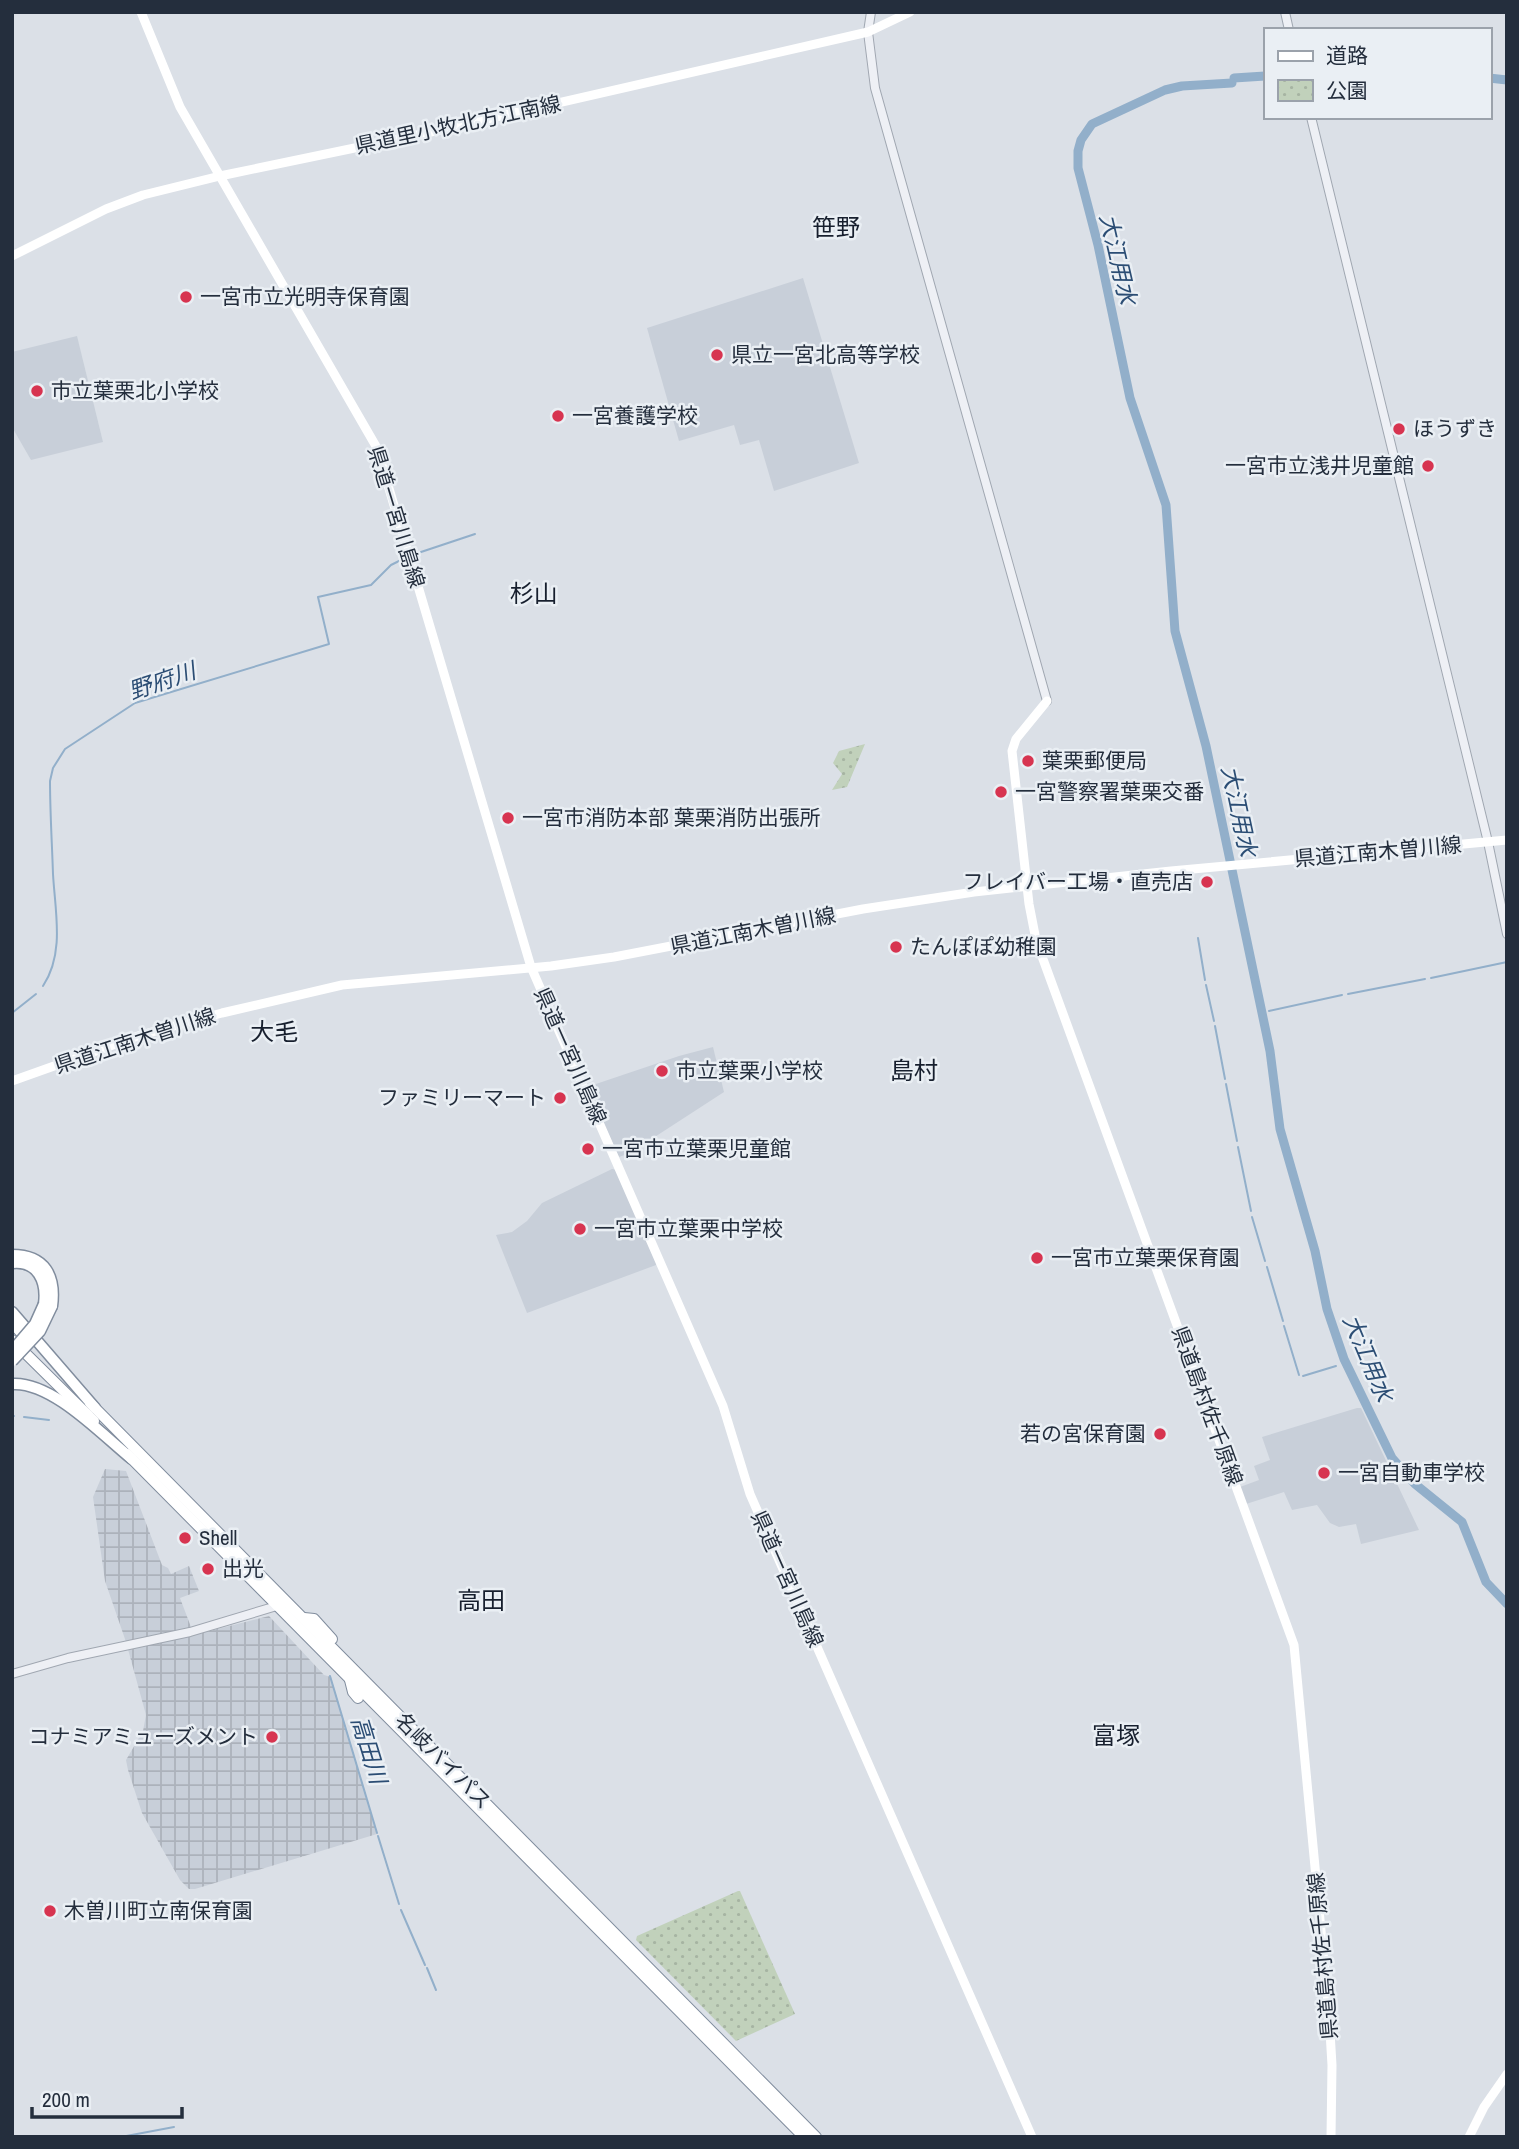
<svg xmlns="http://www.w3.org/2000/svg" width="1519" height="2149" font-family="'Archivo Narrow','Noto Sans JP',sans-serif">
<defs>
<pattern id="industrial-grid" width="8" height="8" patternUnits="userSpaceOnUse" patternTransform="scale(1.75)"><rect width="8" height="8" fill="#c8cfd9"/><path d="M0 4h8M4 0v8" fill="none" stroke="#acb2bb"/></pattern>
<pattern id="park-dots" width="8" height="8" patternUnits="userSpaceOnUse" patternTransform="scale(1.75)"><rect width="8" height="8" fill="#c1d1bb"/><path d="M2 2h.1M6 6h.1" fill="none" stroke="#a6b4a2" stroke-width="1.8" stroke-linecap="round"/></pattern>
</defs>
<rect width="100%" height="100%" fill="#dbe0e7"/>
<!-- built -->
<g fill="#c8cfd9">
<polygon points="803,278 859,463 774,491 759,440 740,445 734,425 679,441 647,328"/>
<polygon points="77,336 103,442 31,460 12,427 12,352"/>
<polygon points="713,1047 724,1092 630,1153 619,1157 587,1087 679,1056"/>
<polygon points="612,1169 617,1170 656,1260 656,1265 527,1313 496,1235 512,1232 527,1221 542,1203"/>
<polygon points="1357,1408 1361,1408 1419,1530 1361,1544 1356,1524 1339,1527 1330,1523 1317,1505 1292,1510 1284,1492 1246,1504 1240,1487 1259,1480 1254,1466 1270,1460 1262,1437"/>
</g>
<!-- industrial -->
<polygon fill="url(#industrial-grid)" points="105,1469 126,1471 162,1565 168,1568 171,1574 189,1566 199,1591 180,1598 194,1635 269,1616 324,1675 331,1677 377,1834 195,1889 189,1889 180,1880 142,1813 128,1770 126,1760 143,1731 146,1715 126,1642 105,1581 93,1497"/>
<!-- park -->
<g fill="url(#park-dots)">
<polygon points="865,744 847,787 832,790 842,774 833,763 839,751"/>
<polygon points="738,1891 740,1891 795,2014 736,2041 636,1940 637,1936"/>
</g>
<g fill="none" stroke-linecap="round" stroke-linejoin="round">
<!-- stream -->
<g stroke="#92afca" stroke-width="2">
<polyline points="415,554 475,534"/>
<polyline points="1198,938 1205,980"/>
<polyline points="1431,978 1507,962"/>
<polyline points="1206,985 1214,1021"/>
<path d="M43,986C65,953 55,911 53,874C52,843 50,812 50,781L53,768L65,749L135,703L329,644L318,597L371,585L391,565L405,558"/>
<polyline points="1348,994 1425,979"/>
<polyline points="1269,1011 1342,995"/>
<polyline points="12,1013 36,994"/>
<polyline points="1215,1026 1225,1079"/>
<polyline points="1226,1084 1237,1141"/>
<polyline points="1238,1147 1251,1211"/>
<polyline points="1252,1217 1265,1261"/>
<polyline points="1267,1267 1283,1321"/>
<polyline points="1284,1326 1299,1375"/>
<polyline points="1303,1376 1336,1366"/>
<polyline points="12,1416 14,1416"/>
<polyline points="24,1417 49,1420"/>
<polyline points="330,1676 377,1833"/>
<polyline points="378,1836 399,1904"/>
<polyline points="401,1910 425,1965"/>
<polyline points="427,1968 436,1990"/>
<polyline points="121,2137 174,2127"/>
</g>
<!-- river -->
<g stroke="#92afca" stroke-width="9">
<polyline points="1234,78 1265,76"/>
<polyline points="1489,78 1507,80"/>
<polyline points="1232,83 1182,86 1165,90 1092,124 1081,140 1078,151 1078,168 1098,245 1130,398 1166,505 1175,631 1206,746 1270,1051 1280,1129 1315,1251 1327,1309 1344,1359 1392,1458 1415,1484 1462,1522 1486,1582 1507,1604"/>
</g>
<defs>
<g id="tertiary">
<polyline points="871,12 868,32 875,88 1047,701"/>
<polyline points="1285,12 1289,30"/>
<polyline points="1311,117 1488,842 1507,934"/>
<polyline points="12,1674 68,1658 190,1632 280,1605"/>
</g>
<g id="trunk">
<polyline points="12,1323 28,1340"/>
<polyline points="12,1340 94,1421"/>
<polyline points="90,1403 816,2137"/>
<polyline points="127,1454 804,2137"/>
<polyline points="304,1618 314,1619 332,1639"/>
<polyline points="350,1680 353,1692 358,1698"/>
</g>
<g id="motorway">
<path d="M12,1255C45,1255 56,1276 52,1306"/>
<path d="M12,1263C38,1260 47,1282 44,1304"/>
<polyline points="12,1312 95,1408"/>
<path d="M12,1384C52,1381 102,1435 132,1459"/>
</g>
</defs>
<!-- tertiary casing -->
<use href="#tertiary" stroke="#a0a7b1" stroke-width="10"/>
<!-- trunk casing -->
<use href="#trunk" stroke="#818d9e" stroke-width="12"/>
<!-- motorway casing -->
<use href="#motorway" stroke="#818d9e" stroke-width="13"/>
<!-- tertiary -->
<use href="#tertiary" stroke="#eef0f5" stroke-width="8"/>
<!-- secondary -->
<g stroke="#fff" stroke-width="9">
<polyline points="141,12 180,107 377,448 531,967 723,1406 750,1494 1032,2137"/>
<polyline points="12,256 106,209 143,195 220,176 422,134 868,32 910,12"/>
<polyline points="1047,701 1016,739 1012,751 1029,904 1036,940 1294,1645 1329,2015 1332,2065 1331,2137"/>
<polyline points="12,1081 141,1035 222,1013 342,985 551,966 614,957 863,909 974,892 1171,871 1507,840"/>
<polyline points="1469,2137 1484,2107 1507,2074"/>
</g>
<!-- trunk -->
<use href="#trunk" stroke="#fff" stroke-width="10"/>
<!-- motorway -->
<use href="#motorway" stroke="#fff" stroke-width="10"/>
<defs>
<g id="motorway-bridge">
<polyline points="12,1351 35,1324 44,1304"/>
<polyline points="12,1361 40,1331 52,1306"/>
</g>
</defs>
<!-- motorway-bridge casing -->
<use href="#motorway-bridge" stroke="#818d9e" stroke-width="13" stroke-linecap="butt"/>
<!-- motorway-bridge -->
<use href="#motorway-bridge" stroke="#fff" stroke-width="10"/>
</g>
<!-- markers -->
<g fill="#d73450" stroke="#eaeff4" stroke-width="2.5">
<circle cx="186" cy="297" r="7"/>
<circle cx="717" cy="355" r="7"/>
<circle cx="37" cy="391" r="7"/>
<circle cx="558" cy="416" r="7"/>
<circle cx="1399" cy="429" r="7"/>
<circle cx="1428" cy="466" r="7"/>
<circle cx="1028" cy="761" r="7"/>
<circle cx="1001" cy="792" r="7"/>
<circle cx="508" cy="818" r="7"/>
<circle cx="1207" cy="882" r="7"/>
<circle cx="896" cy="947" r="7"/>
<circle cx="662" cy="1071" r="7"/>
<circle cx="560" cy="1098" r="7"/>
<circle cx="588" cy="1149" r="7"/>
<circle cx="580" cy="1229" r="7"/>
<circle cx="1037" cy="1258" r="7"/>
<circle cx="1160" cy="1434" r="7"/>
<circle cx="1324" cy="1473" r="7"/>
<circle cx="185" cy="1538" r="7"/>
<circle cx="208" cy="1569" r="7"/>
<circle cx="272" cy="1737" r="7"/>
<circle cx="50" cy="1911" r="7"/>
</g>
<g text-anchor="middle" stroke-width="5" stroke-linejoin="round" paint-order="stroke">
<!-- street labels -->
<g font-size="21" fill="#242e3d" stroke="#eaeff4">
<text transform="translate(458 125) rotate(-12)" y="7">県道里小牧北方江南線</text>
<text transform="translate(396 517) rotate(73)" y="7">県道一宮川島線</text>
<text transform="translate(1378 852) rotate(-5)" y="7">県道江南木曽川線</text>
<text transform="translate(753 931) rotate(-11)" y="7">県道江南木曽川線</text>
<text transform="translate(135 1041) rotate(-18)" y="7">県道江南木曽川線</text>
<text transform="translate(570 1056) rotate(66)" y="7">県道一宮川島線</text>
<text transform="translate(1207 1406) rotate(70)" y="7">県道島村佐千原線</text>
<text transform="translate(787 1579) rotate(66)" y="7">県道一宮川島線</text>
<text transform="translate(443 1761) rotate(45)" y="7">名岐バイパス</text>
<text transform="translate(1323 1956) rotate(-95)" y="7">県道島村佐千原線</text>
</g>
<!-- poi labels -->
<g font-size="21" fill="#242e3d" stroke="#eaeff4" text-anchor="start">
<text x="200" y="304">一宮市立光明寺保育園</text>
<text x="731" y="362">県立一宮北高等学校</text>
<text x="51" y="398">市立葉栗北小学校</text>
<text x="572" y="423">一宮養護学校</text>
<text x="1413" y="436">ほうずき</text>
<text x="1414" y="473" text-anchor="end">一宮市立浅井児童館</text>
<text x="1042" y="768">葉栗郵便局</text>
<text x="1015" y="799">一宮警察署葉栗交番</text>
<text x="522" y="825">一宮市消防本部 葉栗消防出張所</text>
<text x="1193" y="889" text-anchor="end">フレイバー工場・直売店</text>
<text x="910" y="954">たんぽぽ幼稚園</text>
<text x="676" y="1078">市立葉栗小学校</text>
<text x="546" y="1105" text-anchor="end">ファミリーマート</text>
<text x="602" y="1156">一宮市立葉栗児童館</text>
<text x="594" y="1236">一宮市立葉栗中学校</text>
<text x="1051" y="1265">一宮市立葉栗保育園</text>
<text x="1146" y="1441" text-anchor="end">若の宮保育園</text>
<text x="1338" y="1480">一宮自動車学校</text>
<text x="199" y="1545">Shell</text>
<text x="222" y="1576">出光</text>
<text x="258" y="1744" text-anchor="end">コナミアミューズメント</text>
<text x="64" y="1918">木曽川町立南保育園</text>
</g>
<!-- water labels -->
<g font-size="23" font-style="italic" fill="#2b4d74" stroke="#eaeff4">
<text transform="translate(1118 259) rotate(77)" y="8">大江用水</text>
<text transform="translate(162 681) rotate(-19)" y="8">野府川</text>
<text transform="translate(1239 811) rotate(78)" y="8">大江用水</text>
<text transform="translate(1368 1358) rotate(67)" y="8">大江用水</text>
<text transform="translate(369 1750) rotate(73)" y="8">高田川</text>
</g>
<!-- quarter labels -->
<g font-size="24" fill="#171f2e" stroke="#eaeff4">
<text x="836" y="236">笹野</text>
<text x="534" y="602">杉山</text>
<text x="274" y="1040">大毛</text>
<text x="914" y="1079">島村</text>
<text x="481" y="1609">高田</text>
<text x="1116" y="1744">富塚</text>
</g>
</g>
<!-- border -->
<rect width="1519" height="2149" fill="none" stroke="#242e3d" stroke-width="28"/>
<!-- legend -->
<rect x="1264" y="28" width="228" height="91" fill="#eaeff4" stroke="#9ba2ab" stroke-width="2"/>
<rect x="1278" y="51" width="35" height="10" fill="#ffffff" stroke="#9ba2ab" stroke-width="2"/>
<text x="1326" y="63" font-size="21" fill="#242e3d">道路</text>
<rect x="1278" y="80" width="35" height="21" fill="url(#park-dots)" stroke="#9ba2ab" stroke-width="2"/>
<text x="1326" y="98" font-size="21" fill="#242e3d">公園</text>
<!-- scale -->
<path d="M32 2107v10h150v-10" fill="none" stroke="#242e3d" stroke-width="3.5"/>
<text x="42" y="2107" font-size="21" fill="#242e3d" stroke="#eaeff4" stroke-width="5" paint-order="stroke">200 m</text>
</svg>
